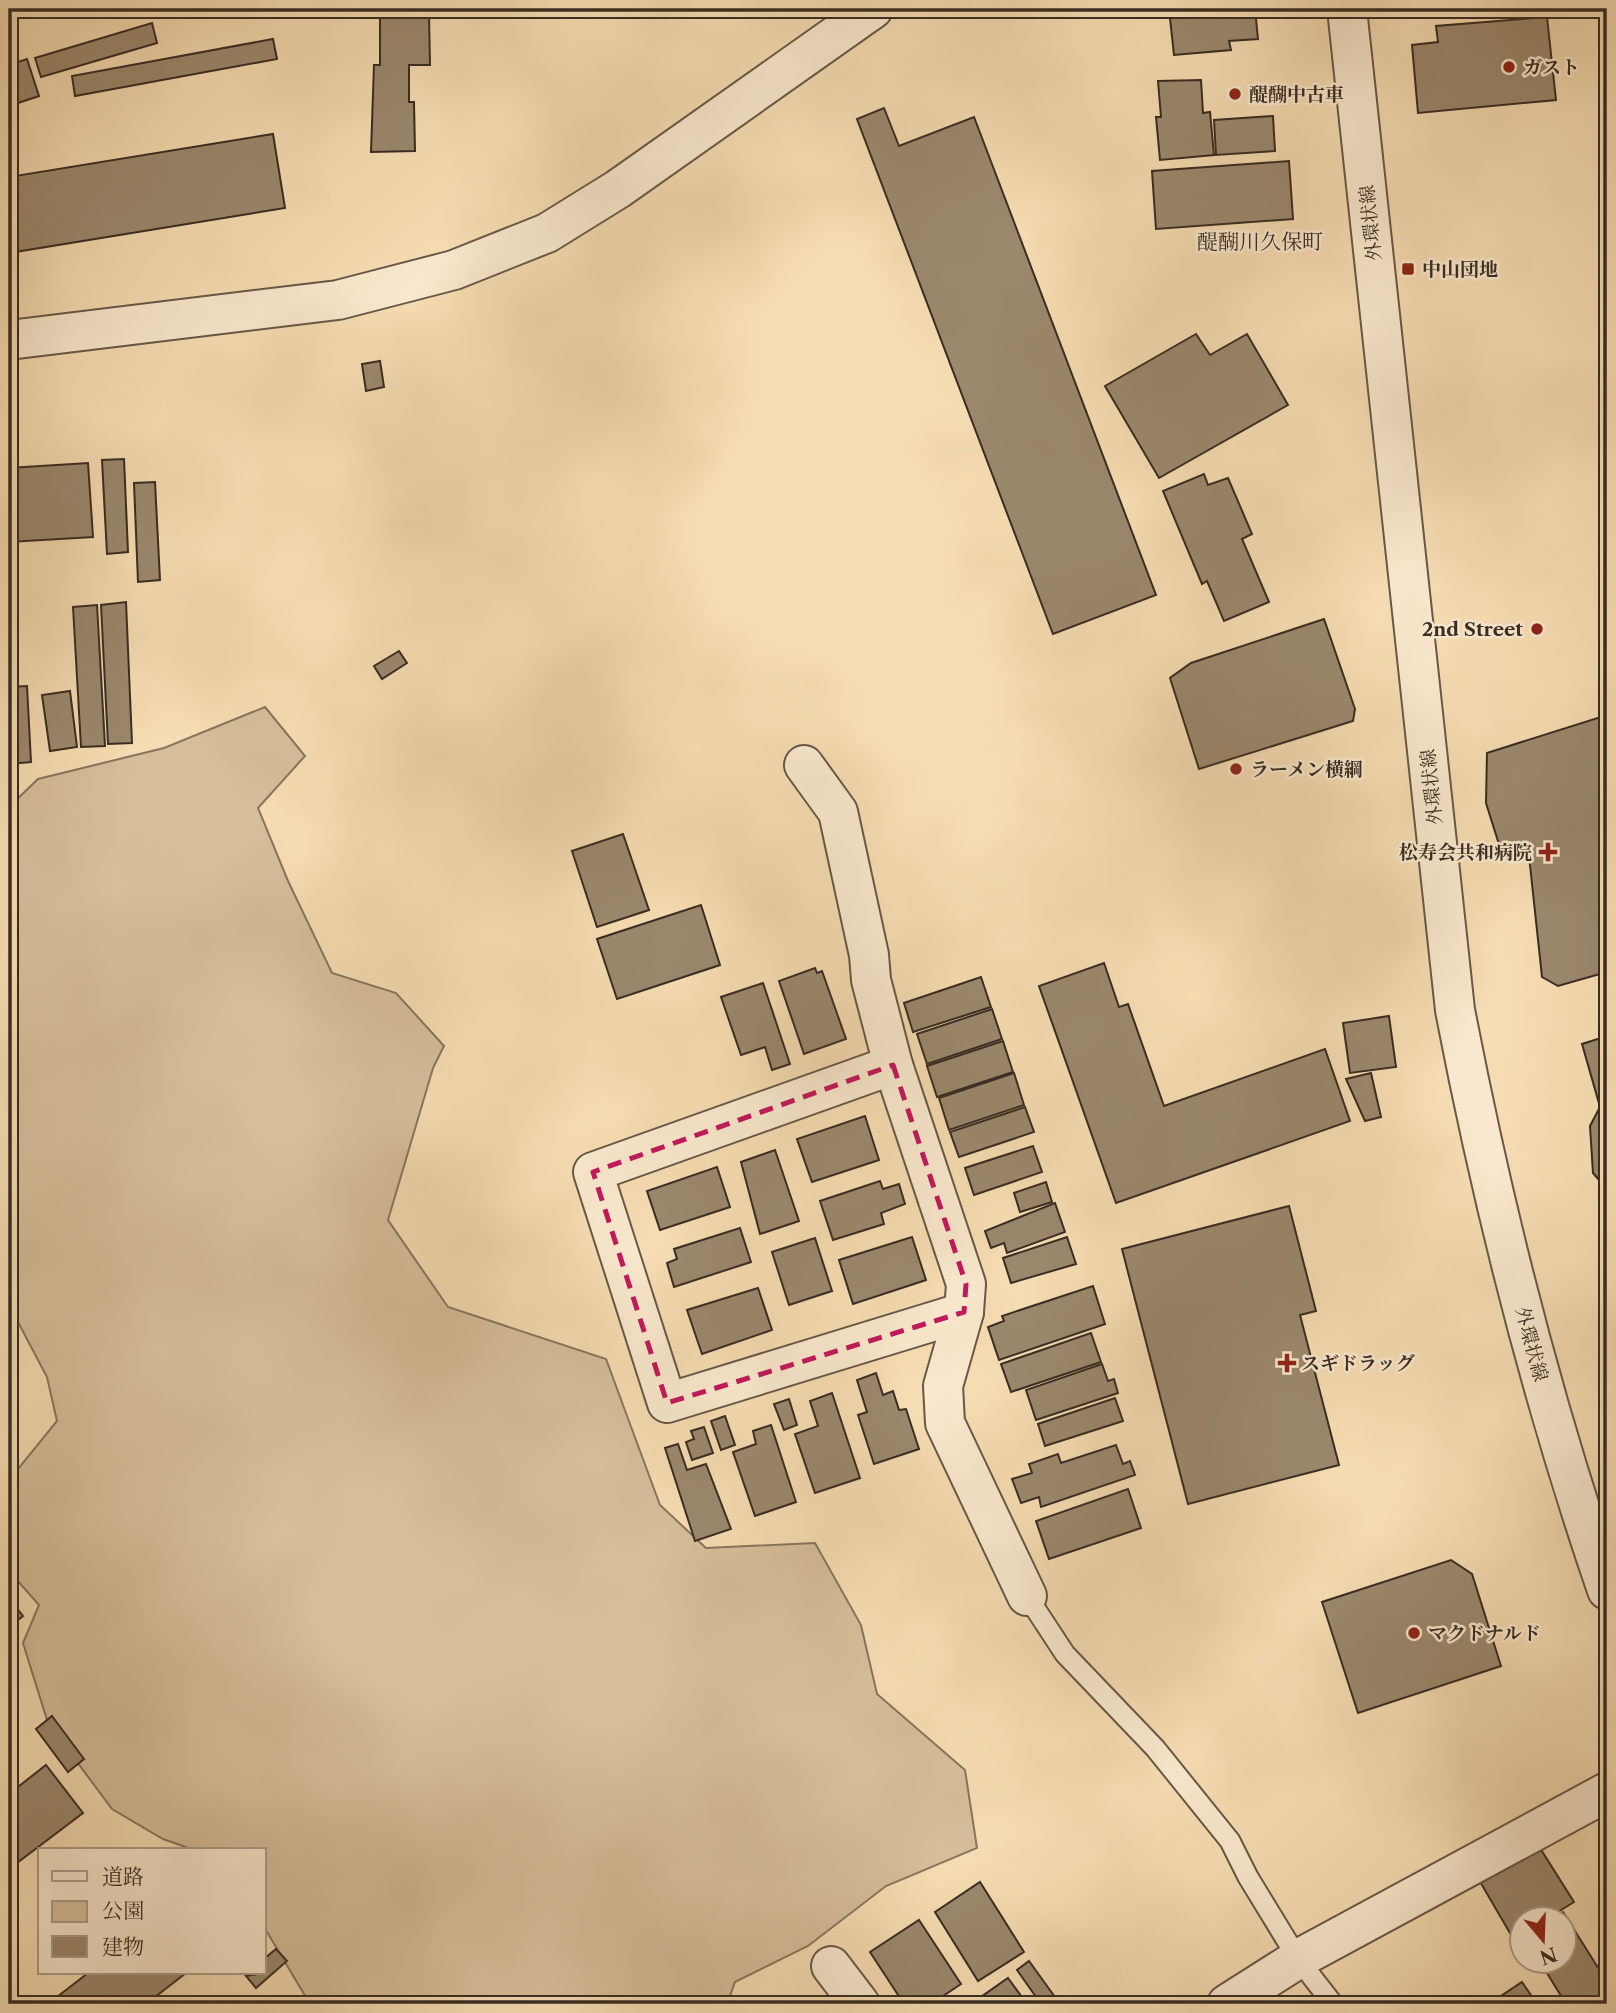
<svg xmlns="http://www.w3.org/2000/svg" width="1616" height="2013" font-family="'Libre Caslon Text','Noto Serif JP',serif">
<rect width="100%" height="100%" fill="#f6dcb2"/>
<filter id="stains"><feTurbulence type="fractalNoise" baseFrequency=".00286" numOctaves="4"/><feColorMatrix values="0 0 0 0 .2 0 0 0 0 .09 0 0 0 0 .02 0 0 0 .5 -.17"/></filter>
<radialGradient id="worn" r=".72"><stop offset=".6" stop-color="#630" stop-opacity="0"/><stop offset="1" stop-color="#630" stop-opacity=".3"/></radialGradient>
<!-- green -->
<polygon fill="#d6be9a" stroke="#88755e" stroke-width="2" points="265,707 305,756 258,808 288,881 332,973 396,993 444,1046 433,1068 388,1220 448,1307 606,1359 660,1505 706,1548 815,1543 861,1625 877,1694 965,1770 977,1848 886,1886 808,1946 735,1982 727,2004 310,2004 264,1927 264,1850 194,1850 163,1839 112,1809 48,1723 23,1643 39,1605 9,1571 9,1480 57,1421 47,1377 9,1305 9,807 38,779 164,748"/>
<!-- building -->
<g fill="#9b886d" stroke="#392c23" stroke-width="2">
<polygon points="1169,9 1255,9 1258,39 1229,41 1231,50 1174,55"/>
<polygon points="380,14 429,14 430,65 409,65 409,102 414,102 415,151 371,152 374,65 380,65"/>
<polygon points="1547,17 1556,100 1418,113 1412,45 1438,42 1436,26"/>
<polygon points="152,23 157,43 41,77 35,58"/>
<polygon points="273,39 277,59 75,96 72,76"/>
<polygon points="27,59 39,96 9,106 9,65"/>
<polygon points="1201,80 1203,113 1210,112 1214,155 1160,160 1156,117 1161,117 1158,81"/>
<polygon points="884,108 899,146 974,117 1156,595 1053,634 857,119"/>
<polygon points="1273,116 1275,151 1216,155 1214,120"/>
<polygon points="273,134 285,208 9,253 9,177"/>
<polygon points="1289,161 1293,219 1156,229 1152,171"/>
<polygon points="1196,334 1210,355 1247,334 1288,405 1159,478 1105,386"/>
<polygon points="380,361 384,387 366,391 362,364"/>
<polygon points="124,459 128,552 107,554 102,460"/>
<polygon points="88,463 93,537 9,542 9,468"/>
<polygon points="1204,474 1208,485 1228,478 1252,534 1242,539 1269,602 1224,621 1207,581 1202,584 1163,491"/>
<polygon points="155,482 160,580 138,582 134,483"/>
<polygon points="126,602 132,743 108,744 101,605"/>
<polygon points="97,605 105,746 81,747 73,607"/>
<polygon points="1324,619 1355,709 1353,721 1199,769 1170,678 1191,663"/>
<polygon points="399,651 407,663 382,679 374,666"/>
<polygon points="27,686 31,762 9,764 9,687"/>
<polygon points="70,691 77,747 50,751 42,695"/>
<polygon points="1607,715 1607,921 1599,923 1607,950 1607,972 1558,986 1542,977 1530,865 1525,850 1503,857 1486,803 1487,753"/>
<polygon points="623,834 649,910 597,927 572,851"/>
<polygon points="701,905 720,965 617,999 597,939"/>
<polygon points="1104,963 1119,1007 1128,1004 1164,1106 1325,1049 1350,1121 1116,1203 1039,986"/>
<polygon points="815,968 817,973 822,971 846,1039 804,1054 779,981"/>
<polygon points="981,977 991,1007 913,1032 904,1003"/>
<polygon points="763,983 790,1064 772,1070 765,1047 741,1055 721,997"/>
<polygon points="992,1009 1002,1039 927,1064 917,1034"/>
<polygon points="1389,1016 1396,1067 1350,1073 1343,1023"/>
<polygon points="1607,1036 1607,1189 1593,1173 1590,1126 1600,1107 1582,1044"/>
<polygon points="1003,1041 1013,1072 937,1097 927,1066"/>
<polygon points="1014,1073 1024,1105 949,1130 939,1098"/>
<polygon points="1371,1073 1381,1117 1365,1121 1346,1079"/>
<polygon points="1025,1107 1034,1132 959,1157 950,1132"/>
<polygon points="865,1116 879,1160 812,1182 797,1139"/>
<polygon points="1033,1146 1042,1172 974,1195 965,1168"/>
<polygon points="775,1150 799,1221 760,1234 741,1162"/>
<polygon points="717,1167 730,1207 660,1230 647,1191"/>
<polygon points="880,1181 883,1189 899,1184 905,1204 881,1213 884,1224 833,1240 820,1201"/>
<polygon points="1046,1182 1052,1202 1020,1212 1014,1193"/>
<polygon points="1055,1203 1065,1232 1007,1253 1004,1243 991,1248 985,1231"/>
<polygon points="1289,1206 1316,1311 1300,1315 1339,1465 1188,1504 1122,1249"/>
<polygon points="740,1228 751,1262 674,1287 667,1263 677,1259 674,1249"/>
<polygon points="912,1237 926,1280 853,1304 839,1260"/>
<polygon points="1067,1237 1076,1264 1011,1283 1003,1258"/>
<polygon points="815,1238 832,1291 789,1305 772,1252"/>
<polygon points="1093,1286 1105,1324 999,1360 988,1327 1004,1321 1002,1316"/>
<polygon points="758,1288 772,1330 702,1354 687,1310"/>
<polygon points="1091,1333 1101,1362 1011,1392 1001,1364"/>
<polygon points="1102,1364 1108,1381 1114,1379 1118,1393 1036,1420 1026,1390"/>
<polygon points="876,1373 883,1395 893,1391 899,1410 906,1409 919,1449 874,1464 858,1415 867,1412 857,1380"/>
<polygon points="832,1393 860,1478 815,1493 795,1434 818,1426 810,1401"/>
<polygon points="1115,1398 1123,1421 1045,1446 1038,1424"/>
<polygon points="789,1399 797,1425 784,1430 774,1404"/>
<polygon points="725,1416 735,1445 721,1450 711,1421"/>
<polygon points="771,1425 796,1502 755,1516 733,1452 756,1444 753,1431"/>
<polygon points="704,1427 713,1453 692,1460 686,1442 694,1439 691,1431"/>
<polygon points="678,1444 687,1470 706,1464 731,1529 695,1541 665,1448"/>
<polygon points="1116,1445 1123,1464 1130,1461 1135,1475 1041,1507 1039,1497 1021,1503 1012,1479 1032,1473 1029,1464 1058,1454 1061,1463"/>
<polygon points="1128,1489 1141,1528 1049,1559 1036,1521"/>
<polygon points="1451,1560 1472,1574 1501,1666 1358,1713 1322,1602"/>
<polygon points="9,1598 23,1616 9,1627"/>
<polygon points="52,1716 84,1759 68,1772 36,1729"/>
<polygon points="46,1765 83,1813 9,1869 9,1794"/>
<polygon points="1540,1848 1574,1902 1548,1918 1522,1918 1522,1936 1514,1940 1479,1880"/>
<polygon points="980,1882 1024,1952 978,1981 935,1912"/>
<polygon points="1563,1912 1607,1982 1607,2004 1566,2004 1539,1960 1564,1960 1564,1918 1553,1918"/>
<polygon points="919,1920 961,1984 931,2004 904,2004 870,1952"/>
<polygon points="276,1949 287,1961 256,1988 246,1976 264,1973 264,1959"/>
<polygon points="1029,1961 1060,2004 1041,2004 1017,1970"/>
<polygon points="88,1973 186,1973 146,2004 48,2004"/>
<polygon points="1008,1978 1027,2004 982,2004 978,1999"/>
<polygon points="1522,1982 1537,2004 1489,2004"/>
</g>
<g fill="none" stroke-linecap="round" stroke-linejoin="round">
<defs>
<polyline id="service" points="1027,1596 1065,1654 1155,1748 1230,1841 1248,1877 1298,1959 1333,2004"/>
<g id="minor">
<polyline points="804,765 838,812 869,955 871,980 893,1065 966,1284 964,1312 943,1386 945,1423 1027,1596"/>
<polyline points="893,1065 593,1172 667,1403 964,1312"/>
<polyline points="831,1966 860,2004"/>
<polyline points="1227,2004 1298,1959 1607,1792"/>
</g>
<g id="tertiary">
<path d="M1347,9L1455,1010C1493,1207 1542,1401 1607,1590"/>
<polyline points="9,340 338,300 454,270 547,233 618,189 873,9"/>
</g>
</defs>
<!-- service casing -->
<use href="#service" stroke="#685847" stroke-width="23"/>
<!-- minor casing -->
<use href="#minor" stroke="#685847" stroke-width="42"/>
<!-- tertiary casing -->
<use href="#tertiary" stroke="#685847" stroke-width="42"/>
<!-- service -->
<use href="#service" stroke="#f9e8cd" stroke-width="19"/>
<!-- minor -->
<use href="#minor" stroke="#f9e8cd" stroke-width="38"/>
<!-- tertiary -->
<use href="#tertiary" stroke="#f9e8cd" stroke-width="38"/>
</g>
<!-- marked area -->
<path fill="none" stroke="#c2185b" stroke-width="5" stroke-dasharray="14 9" stroke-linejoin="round" d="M893,1065L966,1284L964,1312L667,1403L593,1172Z"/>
<!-- markers -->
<g fill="#8f2418" stroke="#f9e8cd" stroke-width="2.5">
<circle cx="1509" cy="67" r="7"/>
<circle cx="1235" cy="94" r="7"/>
<rect x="1401" y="262" width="14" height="14" rx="3.5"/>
<circle cx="1537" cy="629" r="7"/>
<circle cx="1236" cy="769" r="7"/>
<path d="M1544.5 841.5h7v7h7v7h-7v7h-7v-7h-7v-7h7z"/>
<path d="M1283.5 1352.5h7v7h7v7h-7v7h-7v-7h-7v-7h7z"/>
<circle cx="1414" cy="1633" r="7"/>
</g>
<g text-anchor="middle" stroke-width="5" stroke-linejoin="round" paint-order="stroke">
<!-- poi labels -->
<g font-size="19" font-weight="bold" fill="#392c23" stroke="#f9e8cd" text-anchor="start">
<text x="1523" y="74">ガスト</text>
<text x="1249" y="101">醍醐中古車</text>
<text x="1422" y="276">中山団地</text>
<text x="1523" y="636" text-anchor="end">2nd Street</text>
<text x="1250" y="776">ラーメン横綱</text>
<text x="1532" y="859" text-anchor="end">松寿会共和病院</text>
<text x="1301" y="1370">スギドラッグ</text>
<text x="1428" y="1640">マクドナルド</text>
</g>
<!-- street labels -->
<g font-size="19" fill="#392c23" stroke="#f9e8cd">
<text transform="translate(1370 223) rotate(-96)" y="7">外環状線</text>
<text transform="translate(1431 787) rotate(-96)" y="7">外環状線</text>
<text transform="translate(1532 1344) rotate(75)" y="7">外環状線</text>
</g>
<!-- neighbourhood labels -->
<g font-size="21" fill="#392c23" stroke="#f9e8cd">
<text x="1260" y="249">醍醐川久保町</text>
</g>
</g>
<!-- margin -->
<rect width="1616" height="2013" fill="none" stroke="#f6dcb2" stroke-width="35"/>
<rect x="10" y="10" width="1595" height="1992" fill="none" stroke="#392c23" stroke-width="3.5"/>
<rect x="18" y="18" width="1581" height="1978" fill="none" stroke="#392c23" stroke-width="2"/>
<!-- legend -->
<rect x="38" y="1848" width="228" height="126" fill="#f9e8cd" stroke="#ac9d89" stroke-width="2"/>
<rect x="52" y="1871" width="35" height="10" fill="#f9e8cd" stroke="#ac9d89" stroke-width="2"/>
<text x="102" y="1884" font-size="21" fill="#392c23">道路</text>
<rect x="52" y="1901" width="35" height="21" fill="#d6be9a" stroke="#ac9d89" stroke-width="2"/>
<text x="102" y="1918" font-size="21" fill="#392c23">公園</text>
<rect x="52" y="1936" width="35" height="21" fill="#9b886d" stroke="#ac9d89" stroke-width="2"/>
<text x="102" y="1954" font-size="21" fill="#392c23">建物</text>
<!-- north arrow -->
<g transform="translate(1543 1940) rotate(161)"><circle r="33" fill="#f9e8cd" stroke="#ac9d89" stroke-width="2"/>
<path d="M0-5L12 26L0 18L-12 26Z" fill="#8f2418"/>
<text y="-10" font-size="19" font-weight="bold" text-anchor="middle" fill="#392c23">N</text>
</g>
<rect width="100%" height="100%" filter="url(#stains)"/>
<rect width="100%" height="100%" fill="url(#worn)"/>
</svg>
